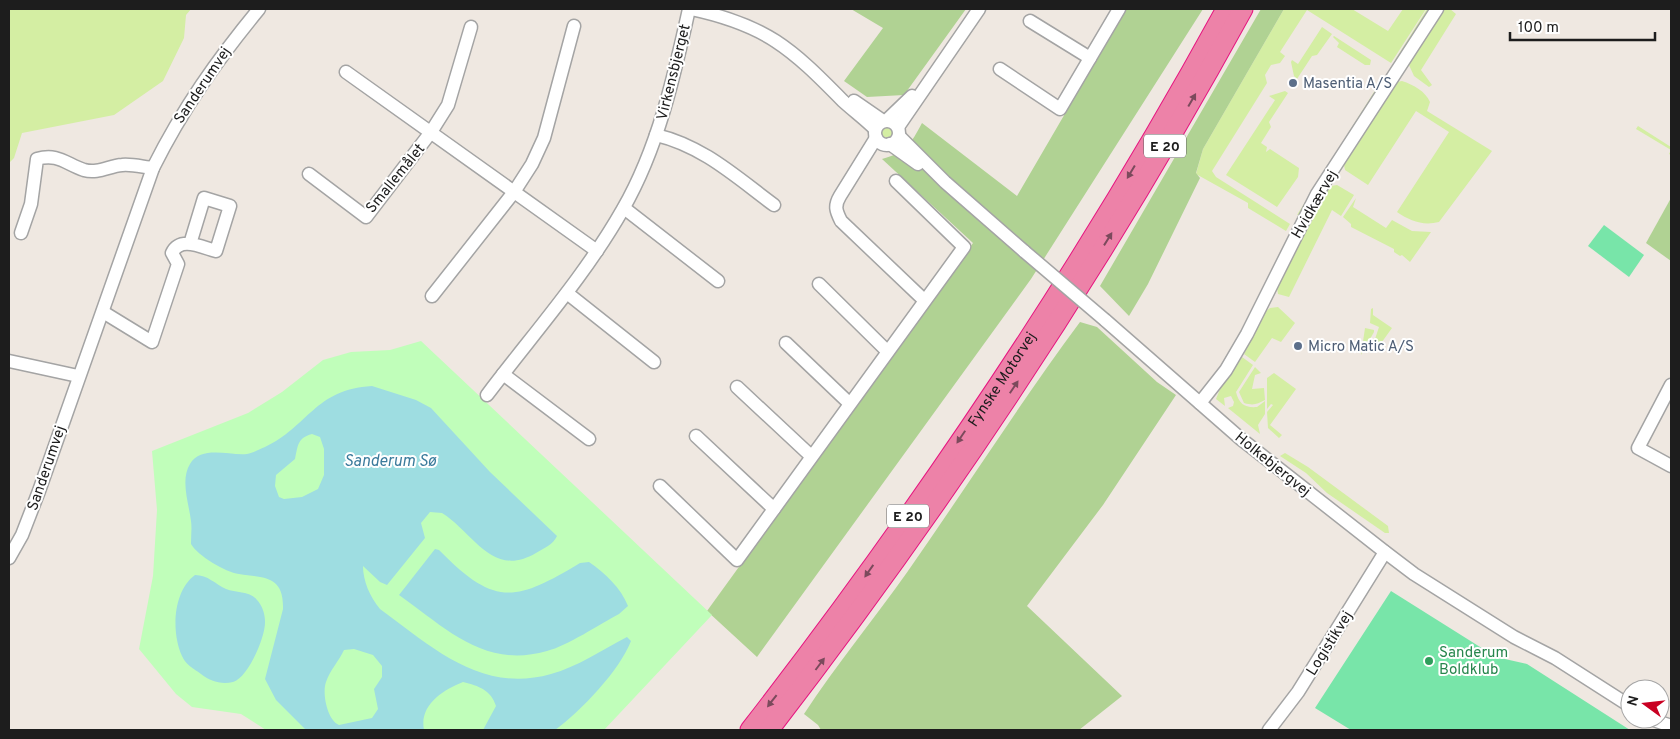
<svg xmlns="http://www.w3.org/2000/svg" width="1680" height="739" font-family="Overpass,sans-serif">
<rect width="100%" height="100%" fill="#efe8e1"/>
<!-- grass -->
<g fill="#d4eea3">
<polygon points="9,9 191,9 186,15 184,38 163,81 114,115 22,133 14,158 9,163"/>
<polygon points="1284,9 1352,9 1388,31 1403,9 1426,9 1391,63 1307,10 1280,52 1285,56 1280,63 1271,65 1265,75 1267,83 1212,171 1216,177 1290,224 1286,231 1248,208 1248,203 1196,174 1203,149"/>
<polygon points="1427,9 1430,9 1398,59 1395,60"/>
<polygon points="1443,9 1450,9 1456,14 1421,70 1432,85 1429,87 1414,76 1409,65"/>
<polygon points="1322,27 1332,34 1317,55 1312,56 1297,79 1294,76 1291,62 1292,60 1298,64"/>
<polygon points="1334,36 1371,60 1370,65 1365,65 1337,47 1339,43 1333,37"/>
<polygon points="1384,76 1385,79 1300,214 1297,215"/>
<path d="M1402,81C1414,85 1425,91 1430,102L1427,111L1492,151L1439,222C1423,226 1410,221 1397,212L1449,132L1416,111L1368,185L1345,170L1344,165L1397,82Z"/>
<polygon points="1285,91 1288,93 1269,122 1271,127 1261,143 1267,147 1266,152 1270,149 1299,168 1298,177 1277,207 1226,175 1275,100 1269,96"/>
<polygon points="1638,126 1671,147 1671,155 1669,154 1671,150 1636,129"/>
<circle cx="887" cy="132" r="5.5"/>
<polygon points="1337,185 1354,195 1341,216 1332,210 1289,297 1278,294 1277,288 1319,204 1331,186"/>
<polygon points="1356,198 1353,207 1386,228 1392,220 1412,231 1431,232 1410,262 1402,255 1400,256 1394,252 1394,249 1351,227 1351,224 1343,217"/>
<polygon points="1278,307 1295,323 1281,342 1272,338 1255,362 1244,354 1265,312 1270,308"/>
<polygon points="1373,308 1373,315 1392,328 1379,346 1374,342 1379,327 1370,323 1371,309"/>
<polygon points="1365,328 1374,330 1374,332 1361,355"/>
<path d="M1242,357L1253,365L1236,392C1239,404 1245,408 1257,407L1265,401V414L1258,425L1260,434L1228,408L1233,406L1234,402L1231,396L1224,398L1225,406L1216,399L1220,389Z"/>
<path d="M1255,367L1261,373L1255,375L1252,389L1264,388L1265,400C1257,404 1254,406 1244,403L1239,392Z"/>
<polygon points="1274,373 1296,389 1270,425 1282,435 1279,438 1268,428 1267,412 1273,405 1271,404 1267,409 1267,378"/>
<polygon points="1285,453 1308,467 1388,526 1389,533 1385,533 1327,493 1306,473 1280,456"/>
</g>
<!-- forest -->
<g fill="#b0d293">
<polygon points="851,9 966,9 904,95 867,97 844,81 883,28"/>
<path d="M1126,9H1203L1031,279L757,657L707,611L973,243L882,159C905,153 911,144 922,123L1017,196Z"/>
<polygon points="1261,9 1284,9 1203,149 1196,173 1200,178 1148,284 1129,316 1100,286"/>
<polygon points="1671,198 1671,261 1646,243"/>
<path d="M1080,322L1097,327L1157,382L1176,395L1103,505L1027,606L1122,696L1079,730H821L818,725L804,714C836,665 874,619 908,571C966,488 1020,403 1080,322Z"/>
</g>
<!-- park -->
<polygon fill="#c0feba" points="421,341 712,615 604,730 266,730 241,714 192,707 176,694 139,649 153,576 157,510 152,451 248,413 282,392 323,360 351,352 390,350"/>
<!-- pitch -->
<g fill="#78e5a9">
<polygon points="1604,225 1644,255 1629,277 1588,246"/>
<polygon points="1391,591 1496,657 1527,664 1630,730 1351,730 1315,708"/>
</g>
<!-- water -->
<g fill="#9edde1" fill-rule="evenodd">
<path d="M372,386L416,400L431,408L490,472L557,536C553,545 544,548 536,553C492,579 474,533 442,513L430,512L421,523L425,538L387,585L380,582L363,566C363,581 370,597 380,609C432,647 481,694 551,674C577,667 602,650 627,637L631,641C620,670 581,711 555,730H483L496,706C491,690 479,686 463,682C443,690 419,705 424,730H306L276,700L265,679L283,609C284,575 264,578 239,574C225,572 198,556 191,544C191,536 192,528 191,521C189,504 180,480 190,464C201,445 230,456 247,454C253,453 260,449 265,447C308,427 315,389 372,386ZM312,434L320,437L324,449V475L318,489L302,497L284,499L279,497L275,486L276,475L295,459C298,446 297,438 312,434ZM354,649L373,655L382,666V677L374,689L378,709L372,718L339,725C327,720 322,693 326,682C330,670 339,661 344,650Z"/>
<path d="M435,549L439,550C495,607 515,602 580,563L589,562C605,573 621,588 628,606L619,614C600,624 567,646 547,651C484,669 446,628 399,595Z"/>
<path d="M195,575C208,575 215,584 226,589C236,593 250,591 257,600C262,605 265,614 265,621C266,636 248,678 233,682C221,685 210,681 201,674C194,669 185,664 182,656C171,632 173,591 195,575Z"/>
</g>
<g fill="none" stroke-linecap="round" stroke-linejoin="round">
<defs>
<g id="minor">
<path d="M691,9C766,25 791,48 843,101C854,111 865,119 875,129"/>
<polyline points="1030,21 1090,58"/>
<polyline points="1000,69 1060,109 1119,9"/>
<polyline points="346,72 597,251"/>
<polyline points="854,101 883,121"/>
<polyline points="887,120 912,96"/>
<circle cx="887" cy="133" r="12"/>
<polyline points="898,127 979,9"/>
<path d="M656,135C703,146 736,177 774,205"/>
<polyline points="899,136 945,182 1025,252"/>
<path d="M876,138L840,196C834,206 836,211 841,221L924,300"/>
<polyline points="890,144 918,164"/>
<polyline points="309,174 366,217 431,132 448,105 471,27"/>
<polyline points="624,208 718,281"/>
<path d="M21,233L31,204L37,159C58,153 66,164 84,170C98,174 109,166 122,165C132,164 143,167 153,168"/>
<polyline points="819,284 887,351"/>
<polyline points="567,293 654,362"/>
<polyline points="432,296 514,192 532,164 544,138 574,26"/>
<path d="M103,312L152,342L178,264L172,253C180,236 201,247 216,251L230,206L204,198L190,244"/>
<polyline points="1105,320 1241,439 1385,552 1414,574 1514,637 1555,658 1630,706"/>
<polyline points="786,343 849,403"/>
<polyline points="9,361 78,376"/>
<polyline points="503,374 589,439"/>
<polyline points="1671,385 1638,448 1671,466"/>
<polyline points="737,387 811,456"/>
<path d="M487,395C533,334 585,276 623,209C658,148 674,77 689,9"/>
<polyline points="1200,403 1226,370 1247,334 1317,194 1437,9"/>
<polyline points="696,436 774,509"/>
<polyline points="660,486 737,560 964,247 896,181"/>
<path d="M9,558L22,535L39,491L153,168C183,108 217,60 259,9"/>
<polyline points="1651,719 1671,726"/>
<polyline points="1269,730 1298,692 1385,552"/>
</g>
<g id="highway">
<path id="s1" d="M750,730C926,503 1088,261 1226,9"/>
<path d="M769,730C945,502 1105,261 1243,9"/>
</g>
</defs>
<!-- minor casing -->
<use href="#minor" stroke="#a4a4a4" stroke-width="15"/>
<!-- highway casing -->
<use href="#highway" stroke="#e61580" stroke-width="21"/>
<!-- minor -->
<use href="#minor" stroke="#fff" stroke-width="12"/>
<!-- highway -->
<use href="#highway" stroke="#ed82a8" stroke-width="19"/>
<defs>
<polyline id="minor-bridge" points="1025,252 1105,320"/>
</defs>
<!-- minor-bridge casing -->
<use href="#minor-bridge" stroke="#a4a4a4" stroke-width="15" stroke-linecap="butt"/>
<!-- minor-bridge -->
<use href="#minor-bridge" stroke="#fff" stroke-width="12"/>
</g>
<!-- one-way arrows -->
<defs><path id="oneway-solid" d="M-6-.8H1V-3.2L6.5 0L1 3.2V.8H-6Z" transform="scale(1.25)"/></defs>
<g fill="#7b4a5c">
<use href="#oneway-solid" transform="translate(1192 100) rotate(-60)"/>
<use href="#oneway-solid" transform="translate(1131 172) rotate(121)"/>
<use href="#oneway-solid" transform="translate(1108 239) rotate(-58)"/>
<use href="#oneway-solid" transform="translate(1014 387) rotate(-56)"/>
<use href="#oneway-solid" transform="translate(961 437) rotate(124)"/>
<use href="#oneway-solid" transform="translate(869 571) rotate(125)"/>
<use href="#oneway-solid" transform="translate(820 664) rotate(-53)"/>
<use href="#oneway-solid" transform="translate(772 701) rotate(128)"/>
</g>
<!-- markers -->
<g fill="#5c6f8a" stroke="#fff" stroke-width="2">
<circle cx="1293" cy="83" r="5"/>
<circle cx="1298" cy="346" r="5"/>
</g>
<circle fill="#2e9e5b" stroke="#fff" stroke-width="2" cx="1429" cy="661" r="5"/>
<g text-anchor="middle" stroke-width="4" stroke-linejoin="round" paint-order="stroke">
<!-- shield labels -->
<g fill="#fff" stroke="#616161" stroke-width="1">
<rect x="1144" y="134.5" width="42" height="23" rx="4"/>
<rect x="887" y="504.5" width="42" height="23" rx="4"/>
</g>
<g font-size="14" font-weight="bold" fill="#1d1d1d">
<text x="1165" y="151">E 20</text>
<text x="908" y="521">E 20</text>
</g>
<!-- street labels -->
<g font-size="15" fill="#1d1d1d" stroke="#fff">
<text transform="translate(673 72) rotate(-76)" y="5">Virkensbjerget</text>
<text transform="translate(202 85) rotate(-56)" y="5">Sanderumvej</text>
<text transform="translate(395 178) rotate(-51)" y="5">Smallemålet</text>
<text transform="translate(1314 204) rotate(-60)" y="5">Hvidkærvej</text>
<text dy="5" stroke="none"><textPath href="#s1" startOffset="432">Fynske Motorvej</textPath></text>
<text transform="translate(1273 464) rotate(39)" y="5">Holkebjergvej</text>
<text transform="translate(46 468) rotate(-71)" y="5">Sanderumvej</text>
<text transform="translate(1329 643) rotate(-58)" y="5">Logistikvej</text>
</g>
<!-- service labels -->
<g font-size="15" fill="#4e5e75" stroke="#fff" text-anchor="start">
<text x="1303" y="88">Masentia A/S</text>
<text x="1308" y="351">Micro Matic A/S</text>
</g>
<!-- leisure labels -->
<g font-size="15" fill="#27864d" stroke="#fff" text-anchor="start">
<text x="1439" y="657">Sanderum<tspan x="1439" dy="17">Boldklub</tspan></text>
</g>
<!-- water labels -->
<g font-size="16" font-style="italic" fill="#3b7b9c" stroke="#fff">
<text x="390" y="466">Sanderum Sø</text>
</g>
</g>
<!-- border -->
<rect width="1680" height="739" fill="none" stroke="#1d1d1d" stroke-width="20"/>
<!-- north arrow -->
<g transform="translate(1645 704) rotate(285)"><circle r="24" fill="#ffffff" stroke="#a5a5a5"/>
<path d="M0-4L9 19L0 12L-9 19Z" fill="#c90022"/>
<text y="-8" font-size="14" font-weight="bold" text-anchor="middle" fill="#1d1d1d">N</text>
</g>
<!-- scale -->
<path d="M1510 32v8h145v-8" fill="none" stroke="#1d1d1d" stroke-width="2.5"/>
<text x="1518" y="32" font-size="15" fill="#1d1d1d" stroke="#ffffff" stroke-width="4" paint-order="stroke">100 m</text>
</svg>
